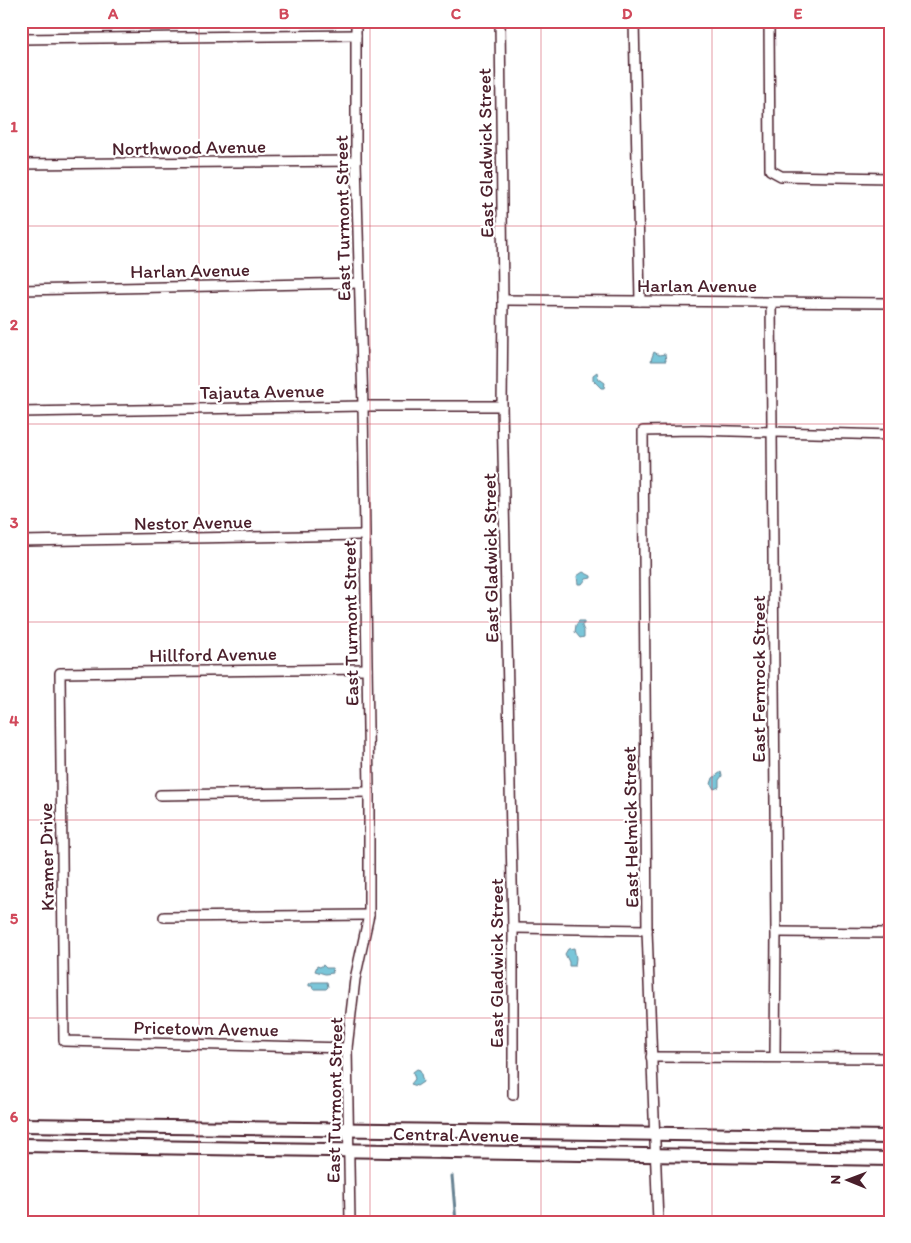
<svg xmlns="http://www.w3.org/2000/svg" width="911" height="1243" font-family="Itim,sans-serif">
<rect width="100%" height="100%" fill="#fff"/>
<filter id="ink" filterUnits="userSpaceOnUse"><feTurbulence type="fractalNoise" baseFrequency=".02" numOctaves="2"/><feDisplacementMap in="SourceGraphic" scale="10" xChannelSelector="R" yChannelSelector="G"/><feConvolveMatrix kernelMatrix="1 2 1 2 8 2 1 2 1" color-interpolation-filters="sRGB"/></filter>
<g filter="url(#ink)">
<!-- water -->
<g fill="#7ac6d9" stroke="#678393">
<polygon points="654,352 659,355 665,354 666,361 651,361 652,357"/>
<polygon points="597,372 598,378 605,383 604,388 601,388 593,380 593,375"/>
<polygon points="583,572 591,576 591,578 586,579 582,584 578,584 577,576"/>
<polygon points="584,621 584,624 582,624 582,626 584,631 584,637 580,638 575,632 576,625 579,621"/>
<polygon points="721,772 722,776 719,780 719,787 714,789 711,784 713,778"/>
<polygon points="574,948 576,958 575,966 569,966 569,962 565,954 568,949"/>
<polygon points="323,965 326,968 332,968 333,973 325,974 315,971 317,966 320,967"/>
<polygon points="312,982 327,982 328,987 326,989 313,989 312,986 309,986 309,984"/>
<polygon points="417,1069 420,1070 423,1082 417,1086 411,1084 415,1079 413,1072"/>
</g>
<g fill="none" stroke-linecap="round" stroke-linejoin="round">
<!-- stream -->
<polyline stroke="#678393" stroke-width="3" points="452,1176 456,1222"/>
<defs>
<g id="street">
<polyline points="500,21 503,300 502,406 513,928 513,1095"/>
<polyline points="634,21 640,301"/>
<polyline points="769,21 770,170 781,176 890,178"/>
<polyline points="21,39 356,35"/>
<polyline points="21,164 356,161"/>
<polyline points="21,290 359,283"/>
<polyline points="503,300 890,303"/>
<polyline points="771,302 776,932 775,1056"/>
<polyline points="21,412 363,406 502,406"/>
<polyline points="21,541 364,535"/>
<polyline points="160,795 369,792"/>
<polyline points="164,917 369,915"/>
<polyline points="513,928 647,930"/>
<polyline points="776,932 890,933"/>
<polyline points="347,1048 64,1041 60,673 367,669"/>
<polyline points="651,1057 890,1058"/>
<polyline points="350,1222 347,1048 355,979 369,915 369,792 363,406 356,161 356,21"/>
<polyline points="658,1222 647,930 643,431 693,430 890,435"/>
</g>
<g id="primary">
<polyline points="21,1125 890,1137"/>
<polyline points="21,1145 890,1159"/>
</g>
</defs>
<!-- street casing -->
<use href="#street" stroke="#4a1f2b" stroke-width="12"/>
<!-- primary casing -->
<use href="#primary" stroke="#4a1f2b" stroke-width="16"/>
<!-- street -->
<use href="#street" stroke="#fff" stroke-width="9"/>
<!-- primary -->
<use href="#primary" stroke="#fff" stroke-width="12"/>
</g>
</g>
<!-- grid -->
<path fill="none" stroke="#d1495b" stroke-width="1" stroke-opacity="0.55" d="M199,21V1222M370,21V1222M541,21V1222M712,21V1222M21,226H890M21,424H890M21,622H890M21,820H890M21,1018H890"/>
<g text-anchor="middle" stroke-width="4.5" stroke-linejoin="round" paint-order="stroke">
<!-- street labels -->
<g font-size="19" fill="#4a1f2b" stroke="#fff">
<text transform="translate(189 147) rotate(-1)" y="7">Northwood Avenue</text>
<text transform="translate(485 153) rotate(-91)" y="7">East Gladwick Street</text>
<text transform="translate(342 218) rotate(-91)" y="7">East Turmont Street</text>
<text transform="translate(190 270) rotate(-1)" y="7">Harlan Avenue</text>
<text x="697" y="292">Harlan Avenue</text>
<text transform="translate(262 391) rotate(-1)" y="7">Tajauta Avenue</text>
<text transform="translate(193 522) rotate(-1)" y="7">Nestor Avenue</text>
<text transform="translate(490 558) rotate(-91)" y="7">East Gladwick Street</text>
<text transform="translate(350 623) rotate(-91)" y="7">East Turmont Street</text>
<text transform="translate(213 654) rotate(-1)" y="7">Hillford Avenue</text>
<text transform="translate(758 679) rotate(-90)" y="7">East Fernrock Street</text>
<text transform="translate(630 827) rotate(-91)" y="7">East Helmick Street</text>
<text transform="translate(46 857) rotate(-91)" y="7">Kramer Drive</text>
<text transform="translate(496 963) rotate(-90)" y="7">East Gladwick Street</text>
<text transform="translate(206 1028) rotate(1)" y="7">Pricetown Avenue</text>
<text transform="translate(334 1100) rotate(-89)" y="7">East Turmont Street</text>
<text transform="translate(456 1134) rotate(1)" y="7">Central Avenue</text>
</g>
</g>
<!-- margin -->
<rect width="911" height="1243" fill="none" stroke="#fff" stroke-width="55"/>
<!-- north arrow -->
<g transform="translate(848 1180) rotate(271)" stroke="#ffffff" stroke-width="4" paint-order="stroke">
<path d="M0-4L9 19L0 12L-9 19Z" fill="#4a1f2b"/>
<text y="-8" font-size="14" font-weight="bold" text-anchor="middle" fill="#4a1f2b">N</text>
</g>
<rect x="28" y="28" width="856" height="1188" fill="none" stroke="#d1495b" stroke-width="2"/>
<g font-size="16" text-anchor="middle" font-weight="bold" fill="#d1495b">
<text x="113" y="19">A</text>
<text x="284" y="19">B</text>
<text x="456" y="19">C</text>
<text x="627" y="19">D</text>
<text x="798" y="19">E</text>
<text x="14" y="132">1</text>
<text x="14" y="330">2</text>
<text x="14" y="528">3</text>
<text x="14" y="726">4</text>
<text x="14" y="924">5</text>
<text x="14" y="1122">6</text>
</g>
</svg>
